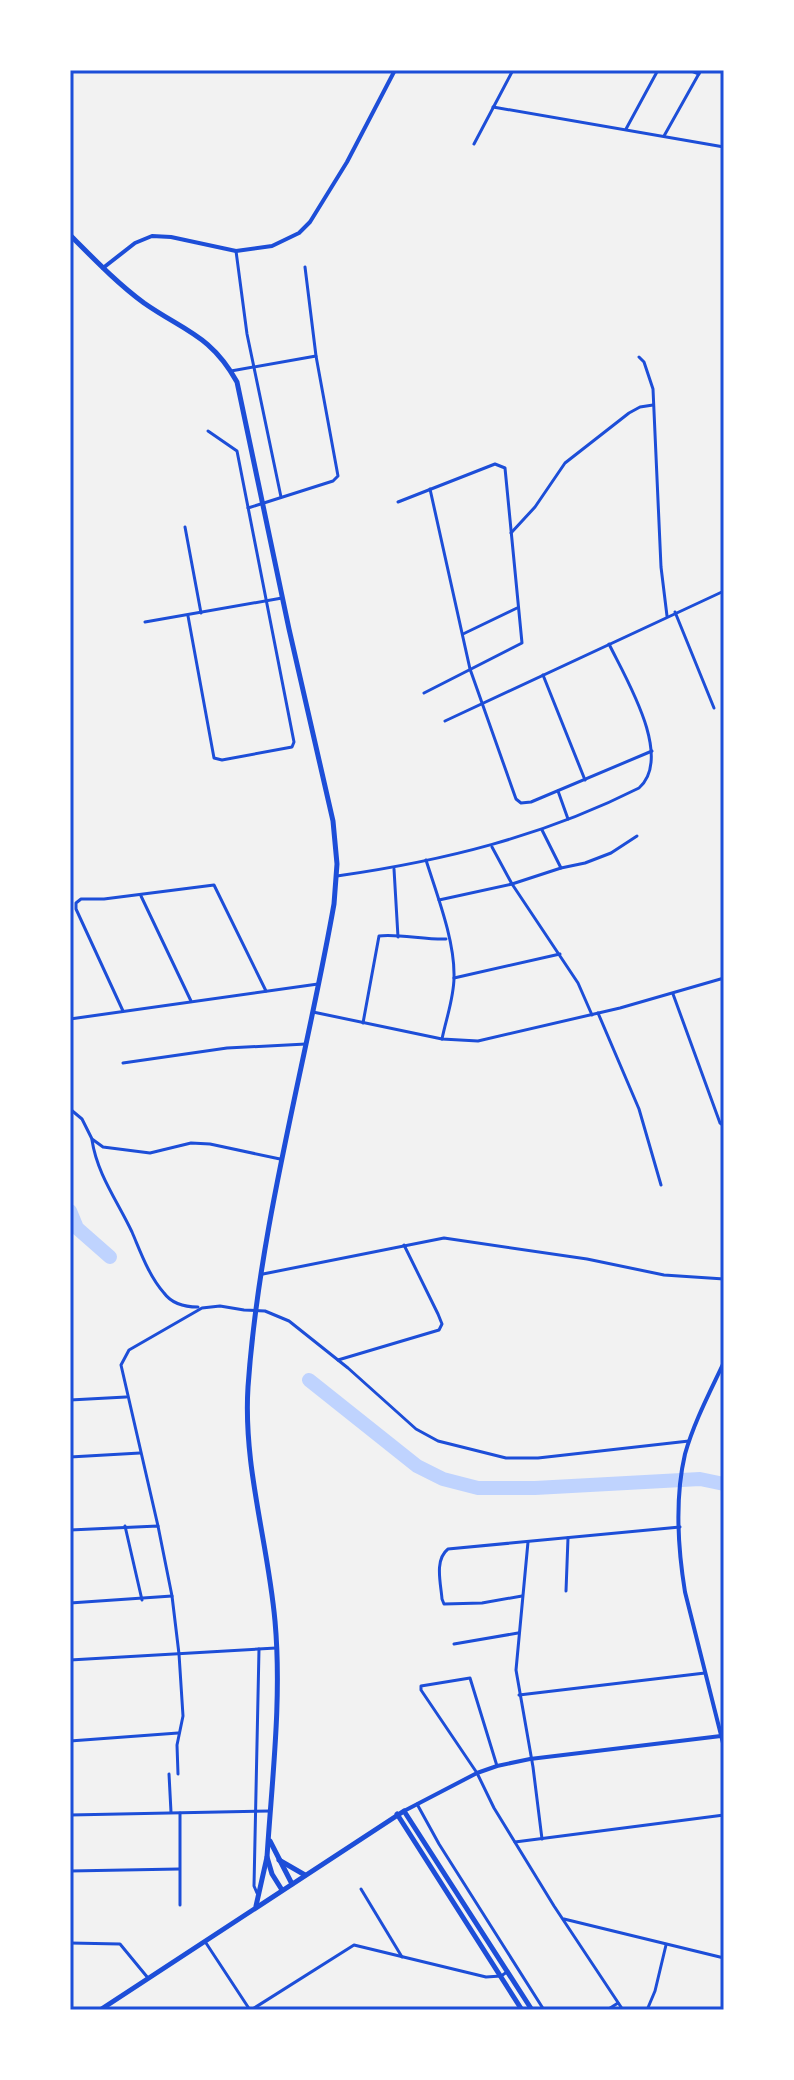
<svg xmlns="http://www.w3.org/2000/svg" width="794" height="2080" font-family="Cabin,sans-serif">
<rect width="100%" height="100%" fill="#f2f2f2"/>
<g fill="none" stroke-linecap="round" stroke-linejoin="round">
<!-- river -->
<g stroke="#bfd3fe" stroke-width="14">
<polyline points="70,1211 77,1228 110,1257"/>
<polyline points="309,1380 417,1466 443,1479 478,1488 535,1488 700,1479 724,1484"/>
</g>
<!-- minor -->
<g stroke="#1d4ed8" stroke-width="3">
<polyline points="689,70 699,74"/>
<polyline points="493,107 724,147"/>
<polyline points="626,129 658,70"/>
<polyline points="664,136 701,70"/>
<polyline points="474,144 513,70"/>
<polyline points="236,251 247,334 281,497"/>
<polyline points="723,326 724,331"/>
<polyline points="639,357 644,362 653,389 661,567 667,616"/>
<polyline points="231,371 316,356"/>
<polyline points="430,489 470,669 516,799 521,803 531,802 652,751"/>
<polyline points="398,502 495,464 505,468 522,643 424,693"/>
<polyline points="248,508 333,481 338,476 316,356 305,267"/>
<polyline points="185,527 201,613"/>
<polyline points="511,533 535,507 565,463 629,413 640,407 653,405"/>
<polyline points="675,612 714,708"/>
<polyline points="188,616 214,758 222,760 292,747 294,742 237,451 208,431"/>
<polyline points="145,622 282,598"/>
<polyline points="463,634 517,608"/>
<polyline points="543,675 585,780"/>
<polyline points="445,721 724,591"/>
<polyline points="558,791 568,819"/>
<polyline points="542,830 561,868"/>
<polyline points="492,847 512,884 578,983 592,1015"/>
<path d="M426,860C437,895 455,941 454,977C454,998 446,1019 442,1039"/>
<polyline points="394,869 398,937"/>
<path d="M337,876C443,861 544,836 639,788C674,757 625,677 609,644"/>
<polyline points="141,896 191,1001"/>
<polyline points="439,900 512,884 561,868 585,863 611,853 637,836"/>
<polyline points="454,978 560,954"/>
<polyline points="673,994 720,1123 724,1126"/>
<polyline points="123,1011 76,909 76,903 81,899 104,899 214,885 266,991"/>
<polyline points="313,1012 442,1039 478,1041 620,1008 724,978"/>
<polyline points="598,1013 639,1109 661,1185"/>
<polyline points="70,1019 318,984"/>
<path d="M363,1023L379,936C394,933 427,940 446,939"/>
<polyline points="123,1063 227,1048 306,1044"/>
<polyline points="70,1109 82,1119 92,1139 103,1147 150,1153 191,1143 210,1144 280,1159"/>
<path d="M92,1140C97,1174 118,1202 132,1232C141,1253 149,1276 164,1293C172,1304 185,1307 198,1307"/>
<polyline points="263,1274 444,1238 587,1259 664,1275 724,1279"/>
<polyline points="338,1360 439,1330 442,1324 438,1314 404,1245"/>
<polyline points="70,1400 126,1397"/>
<polyline points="70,1457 140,1453"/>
<polyline points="125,1526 142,1600"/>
<polyline points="158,1526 121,1365 129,1350 202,1308 220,1306 244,1310 265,1311 289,1321 348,1368 416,1429 438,1441 506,1458 538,1458 689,1441"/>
<polyline points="70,1530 158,1526 172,1596 179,1654 183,1716 177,1745 178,1774"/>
<polyline points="528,1542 516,1670 533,1767 542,1839"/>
<polyline points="566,1591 568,1538"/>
<path d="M522,1596L482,1603L444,1604L442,1599C441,1584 434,1560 448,1549L680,1527"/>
<polyline points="70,1603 172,1596"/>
<polyline points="454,1644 518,1633"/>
<polyline points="70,1660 276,1648"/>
<polyline points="519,1695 705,1673"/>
<polyline points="70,1741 178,1733"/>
<polyline points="497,1766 470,1678 421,1686 421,1690 477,1773 494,1808 554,1906 623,2010"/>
<polyline points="169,1774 171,1812"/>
<polyline points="417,1804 439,1844 544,2010"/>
<polyline points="70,1815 270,1811"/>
<polyline points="515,1842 724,1815"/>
<polyline points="70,1871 179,1869"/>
<polyline points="361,1889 402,1957"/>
<polyline points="257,1893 254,1886 259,1649"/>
<polyline points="180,1905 180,1813"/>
<polyline points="564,1919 724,1958"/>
<polyline points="70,1943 120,1944 148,1978"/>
<polyline points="206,1943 250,2010"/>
<polyline points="251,2010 354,1945 486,1977 501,1976 507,1972"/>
<polyline points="607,2010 618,2003"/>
<polyline points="647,2010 655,1991 666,1945"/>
</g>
<!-- tertiary -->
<g stroke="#1d4ed8" stroke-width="4">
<polyline points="103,268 135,243 152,236 171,237 236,251 272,246 299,233 310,222 347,162 395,70"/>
<path d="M724,1362C710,1392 694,1422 685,1454C675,1497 678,1549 685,1592L724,1747"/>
<polyline points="404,1811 477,1773 497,1766 530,1759 721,1736"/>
</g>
<!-- secondary -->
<g stroke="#1d4ed8" stroke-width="5">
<path d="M70,235C94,259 117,283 144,303C184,331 211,335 237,382L289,629L333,821L337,864L334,904C306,1063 259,1227 248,1387C243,1467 268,1542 275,1621C282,1699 272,1779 267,1857L272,1874L282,1890"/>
<polyline points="270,1841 292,1884"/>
</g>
<!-- primary -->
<g stroke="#1d4ed8" stroke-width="5">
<polyline points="397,1814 522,2010"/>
<polyline points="279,1860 305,1875"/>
<polyline points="256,1906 267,1857"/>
<polyline points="100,2010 404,1811 532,2010"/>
</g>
</g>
<!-- border -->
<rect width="794" height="2080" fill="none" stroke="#ffffff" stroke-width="144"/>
<rect x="72" y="72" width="650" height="1936" fill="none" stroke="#1d4ed8" stroke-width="3"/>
</svg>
